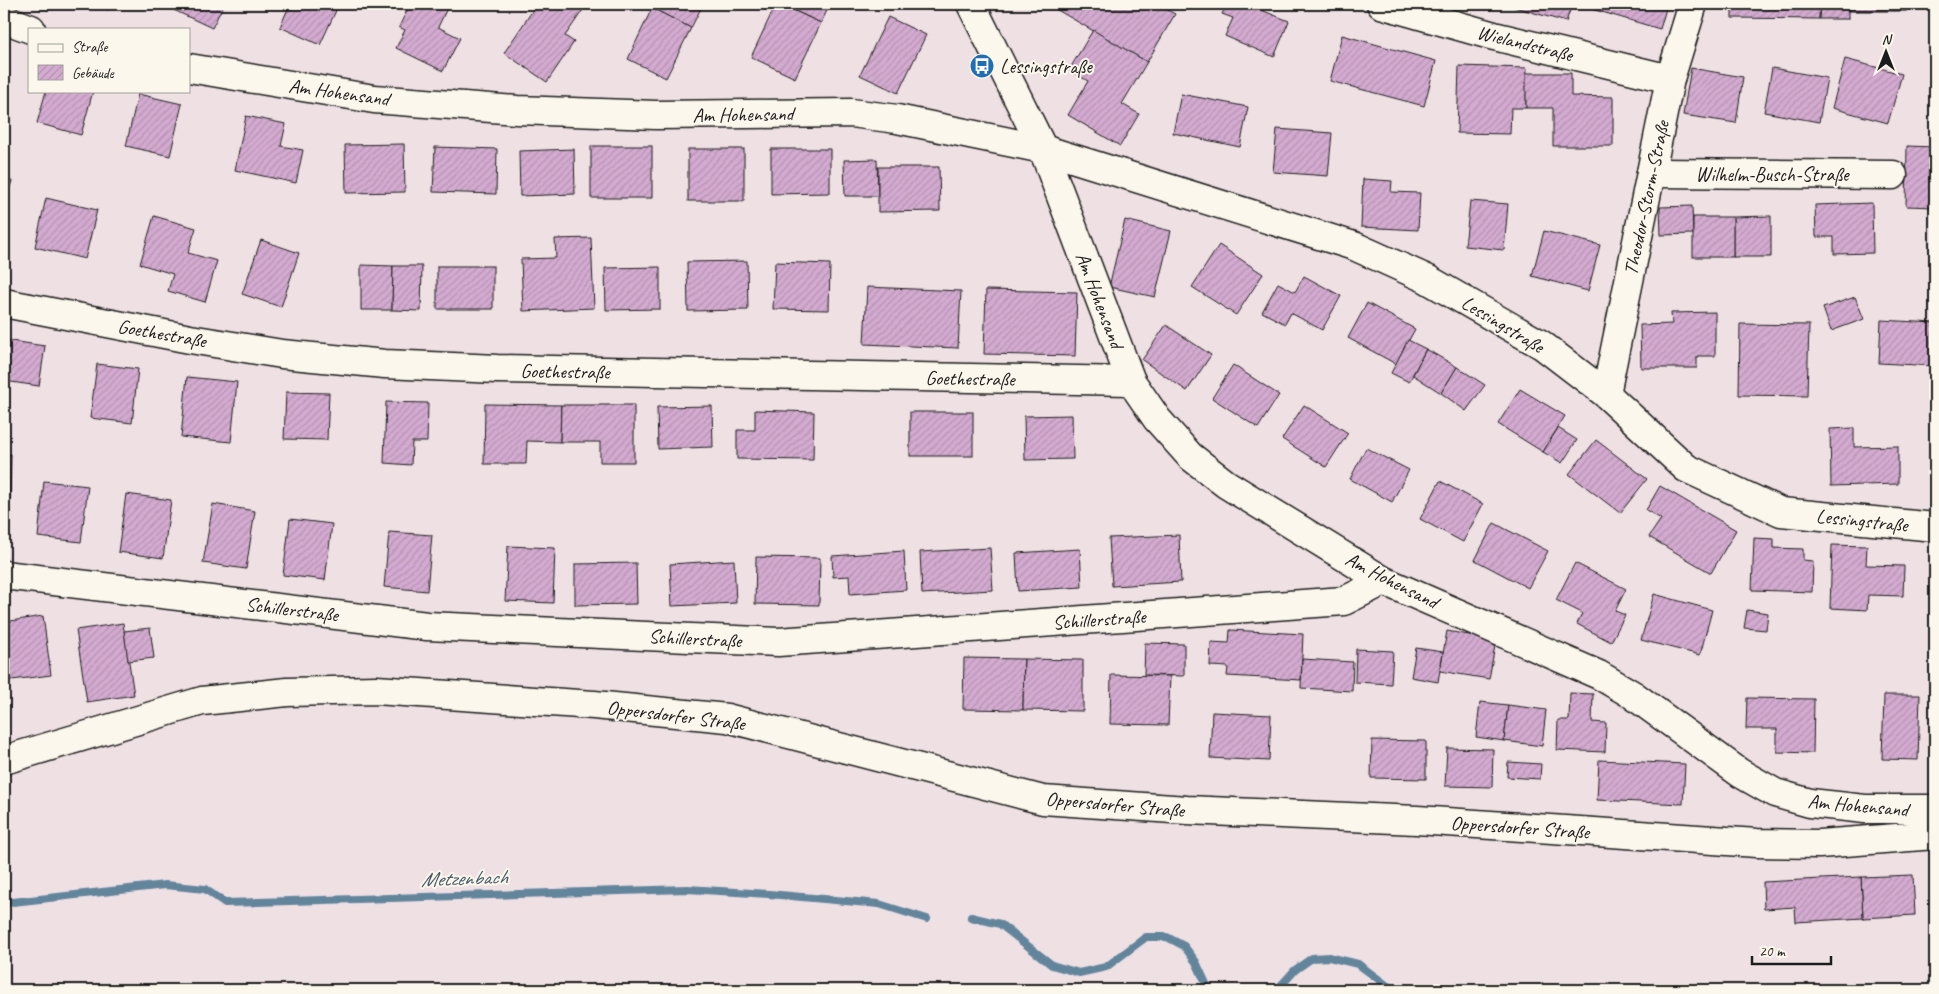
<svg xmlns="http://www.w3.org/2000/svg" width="1939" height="994" font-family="Caveat,sans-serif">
<defs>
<pattern id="building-hatch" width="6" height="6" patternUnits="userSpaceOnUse" patternTransform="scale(1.25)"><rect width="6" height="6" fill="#d3aad0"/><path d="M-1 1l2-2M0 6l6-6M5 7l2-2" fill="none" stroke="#b592b2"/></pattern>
</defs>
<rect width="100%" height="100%" fill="#efe0e4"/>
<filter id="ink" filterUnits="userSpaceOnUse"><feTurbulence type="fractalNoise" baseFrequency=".02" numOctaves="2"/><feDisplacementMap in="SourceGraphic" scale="10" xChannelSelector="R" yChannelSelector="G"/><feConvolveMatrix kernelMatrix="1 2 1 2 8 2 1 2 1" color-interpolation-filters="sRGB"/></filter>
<g filter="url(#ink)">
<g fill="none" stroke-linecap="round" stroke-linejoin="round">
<!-- stream -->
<g stroke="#63859c" stroke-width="8">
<polyline points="4,903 165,885 205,889 225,903 687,889 769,894 879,904 927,919"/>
<polyline points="971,917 1000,924 1052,965 1079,973 1106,967 1146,937 1167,937 1184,946 1196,962 1208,988 1211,990"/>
<polyline points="1277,990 1295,970 1312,958 1329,957 1358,964 1389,987 1404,990"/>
</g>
</g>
<!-- building -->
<g fill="url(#building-hatch)" stroke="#1c1c1c">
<polygon points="97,4 112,4 108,10"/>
<polygon points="161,4 224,4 212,28"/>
<polygon points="290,4 339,4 320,45 280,27"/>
<polygon points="410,4 449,4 438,27 460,38 443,71 396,48 405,30 399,27"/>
<polygon points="537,4 587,4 565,36 574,42 547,82 504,53"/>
<polygon points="655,4 703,4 691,28 652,8"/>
<polygon points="776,4 780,4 821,23 795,78 751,57"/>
<polygon points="789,4 830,4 821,23 787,7"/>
<polygon points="1047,4 1156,4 1175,14 1147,62"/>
<polygon points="1227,4 1263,4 1261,10 1289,21 1274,57 1225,36 1233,18 1222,14"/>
<polygon points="1515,4 1572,4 1566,22 1514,7"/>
<polygon points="1573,4 1605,4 1602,12"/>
<polygon points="1605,4 1663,4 1667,5 1660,29 1602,12"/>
<polygon points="1732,4 1820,4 1819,19 1732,18"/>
<polygon points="1820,4 1848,4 1848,19 1819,19"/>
<rect x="1848" y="4" width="58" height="7"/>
<polygon points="652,8 691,28 666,78 628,59"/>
<polygon points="888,17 926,35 898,93 860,75"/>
<polygon points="1093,30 1147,62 1122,104 1139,114 1120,146 1068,115 1088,81 1069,70"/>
<polygon points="1342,35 1436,61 1424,106 1330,81"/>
<polygon points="1845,59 1902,74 1888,123 1832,108"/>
<polygon points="1459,66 1527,68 1526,108 1511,108 1510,134 1457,133"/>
<polygon points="1691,68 1743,77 1736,123 1683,115"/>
<polygon points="1772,68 1827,78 1819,122 1764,112"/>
<polygon points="1526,73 1571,73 1571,96 1613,97 1613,146 1553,146 1553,108 1526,108"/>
<polygon points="46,91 93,91 81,135 37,123"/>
<polygon points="138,94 182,104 170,156 126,146"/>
<polygon points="1181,94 1248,107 1240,147 1173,133"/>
<polygon points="246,116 286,124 281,146 303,150 296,183 235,170"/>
<polygon points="1277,129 1332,133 1328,176 1273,172"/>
<polygon points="404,144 405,192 346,193 345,145"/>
<rect x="591" y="146" width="61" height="52"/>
<polygon points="1907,146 1935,147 1935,207 1906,206"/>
<polygon points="435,147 497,149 496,194 433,192"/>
<polygon points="574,149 575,194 520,196 519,151"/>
<rect x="688" y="149" width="56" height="52"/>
<polygon points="771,149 830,149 830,193 771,194"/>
<polygon points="877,159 878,196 845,196 844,160"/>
<polygon points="878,167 939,167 940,211 878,212"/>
<polygon points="4,179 12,181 4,205"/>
<polygon points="1363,179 1392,181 1391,192 1420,193 1418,230 1361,227"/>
<polygon points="46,198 97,210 85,259 35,247"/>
<polygon points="1470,201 1508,204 1504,250 1465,246"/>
<polygon points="1872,203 1873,253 1834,254 1834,237 1816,237 1815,205"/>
<polygon points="1692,206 1693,234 1661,235 1660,207"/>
<polygon points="154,216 196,228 188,253 217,261 205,302 168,291 173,274 140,264"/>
<polygon points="1771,216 1771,257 1733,257 1733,217"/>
<rect x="1693" y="217" width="40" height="40"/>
<polygon points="1125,220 1171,231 1155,297 1109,287"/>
<polygon points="1544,231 1600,245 1588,291 1532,276"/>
<polygon points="591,238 594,308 523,311 521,259 556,258 555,239"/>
<polygon points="261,240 299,253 281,307 242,294"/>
<polygon points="1219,245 1263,274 1236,315 1192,287"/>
<polygon points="747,261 748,310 688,311 687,262"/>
<polygon points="775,262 830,264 829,310 773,309"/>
<polygon points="361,265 393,266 392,310 361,310"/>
<polygon points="393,266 422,266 421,311 392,310"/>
<rect x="437" y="266" width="56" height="43"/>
<polygon points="660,267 660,309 606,310 605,268"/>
<polygon points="1304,276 1341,296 1322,330 1291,313 1285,324 1262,312 1278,283 1295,292"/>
<polygon points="867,287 961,291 958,348 864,344"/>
<polygon points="986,290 1077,292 1075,356 984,354"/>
<polygon points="1855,297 1864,319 1831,331 1823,308"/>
<polygon points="1367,303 1415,329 1396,364 1348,338"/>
<polygon points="1715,312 1715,356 1697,356 1697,368 1641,368 1640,325 1672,324 1671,313"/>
<polygon points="1881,320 1935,323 1935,366 1879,363"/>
<polygon points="1740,324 1809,325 1807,396 1739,395"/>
<polygon points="1166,325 1211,355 1187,391 1142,360"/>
<polygon points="4,340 45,346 39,386 4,381"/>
<polygon points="1408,340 1426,349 1409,382 1391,373"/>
<polygon points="1426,349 1457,367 1441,393 1413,375"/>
<polygon points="97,364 138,369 132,423 90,418"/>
<polygon points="1233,365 1279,395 1258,428 1212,398"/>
<polygon points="1457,367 1485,385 1466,411 1441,393"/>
<polygon points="187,377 237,382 231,442 181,437"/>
<polygon points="1520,389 1565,416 1543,452 1498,424"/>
<polygon points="286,392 329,393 327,440 284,439"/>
<polygon points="386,402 428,403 427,442 412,442 411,465 384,463"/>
<polygon points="485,404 561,405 560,442 527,441 526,464 484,464"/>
<polygon points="561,405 634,405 634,462 600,462 600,442 560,442"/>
<polygon points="1304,405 1348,433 1326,467 1282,439"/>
<polygon points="712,406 713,447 658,449 657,407"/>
<polygon points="755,410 814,412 813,460 737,459 737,430 755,430"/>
<rect x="910" y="412" width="63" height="44"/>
<polygon points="1072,415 1073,459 1025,460 1024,416"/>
<polygon points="1558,428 1577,440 1562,463 1543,452"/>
<polygon points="1854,428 1854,447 1898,446 1898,484 1831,486 1830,429"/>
<polygon points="1596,440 1647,479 1620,513 1569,474"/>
<polygon points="1366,448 1409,470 1392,502 1350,479"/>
<polygon points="4,454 11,454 10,499 4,498"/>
<polygon points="44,481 88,486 81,542 38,537"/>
<polygon points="1440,481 1483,504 1463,542 1420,519"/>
<polygon points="1660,486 1736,530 1711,573 1649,537 1661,519 1646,510"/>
<polygon points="126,494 171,500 163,558 118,552"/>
<polygon points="213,504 255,511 246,569 203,563"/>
<polygon points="290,519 332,524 325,580 283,575"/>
<polygon points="1494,523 1548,551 1528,588 1475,560"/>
<polygon points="389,532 432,535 427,591 384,587"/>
<polygon points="1179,535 1181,582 1112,586 1109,538"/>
<polygon points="1754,538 1774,539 1774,548 1803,549 1803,560 1813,561 1812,592 1752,590"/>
<polygon points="1832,545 1867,546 1866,565 1904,566 1903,596 1868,595 1867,610 1830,608"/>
<polygon points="508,546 555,548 553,603 505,601"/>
<polygon points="990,548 993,590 922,594 920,552"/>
<polygon points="1080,549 1082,587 1018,591 1016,553"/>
<polygon points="904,551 906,590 850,594 849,576 833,577 832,556"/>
<polygon points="756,557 820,558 819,605 755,604"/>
<polygon points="734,560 736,603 672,606 670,564"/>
<polygon points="636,563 637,604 575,605 575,564"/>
<polygon points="1575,563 1626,589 1615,611 1625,615 1611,642 1577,624 1582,613 1556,600"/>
<polygon points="1654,594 1712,610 1700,655 1641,640"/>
<polygon points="1747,610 1768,613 1766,630 1744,628"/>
<polygon points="43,616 51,675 4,681 4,622"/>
<polygon points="123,623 134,695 87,702 76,630"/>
<polygon points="150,628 154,658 128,661 124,631"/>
<polygon points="1230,630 1303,634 1301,680 1227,676 1228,667 1210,666 1211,642 1229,643"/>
<polygon points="1447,631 1496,640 1489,679 1440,671"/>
<polygon points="1145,643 1184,644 1184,676 1144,675"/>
<polygon points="1416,648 1443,652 1438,682 1411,677"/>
<polygon points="1356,649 1393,651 1391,684 1355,682"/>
<polygon points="964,658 1024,659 1023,710 963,709"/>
<polygon points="1024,659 1083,660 1083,711 1023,710"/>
<polygon points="1302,659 1353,662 1352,691 1301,688"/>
<polygon points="1111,675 1170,676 1168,725 1110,724"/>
<polygon points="1570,693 1593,694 1592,722 1606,723 1605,752 1557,750 1558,720 1569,720"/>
<polygon points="1884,695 1920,695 1918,760 1882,759"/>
<polygon points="1747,698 1814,699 1813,753 1777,752 1777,729 1746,729"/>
<polygon points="1480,702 1508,705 1504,741 1476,737"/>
<polygon points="1508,705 1546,710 1542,746 1504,741"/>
<polygon points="1212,712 1271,715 1269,761 1210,758"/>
<polygon points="1372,740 1426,741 1426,779 1371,778"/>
<polygon points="1447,748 1493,749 1492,787 1445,786"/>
<polygon points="1599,760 1685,764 1683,804 1597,800"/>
<polygon points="1508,762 1541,764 1540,779 1507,777"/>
<polygon points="1913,875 1915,915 1863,918 1861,877"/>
<polygon points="1861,877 1863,918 1796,922 1795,907 1764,909 1763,882"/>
</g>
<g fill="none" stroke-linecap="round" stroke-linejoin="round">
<defs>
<g id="street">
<polyline points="971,4 1043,149 1131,381 1157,419 1190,456 1226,484 1384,581 1599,675 1633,695 1740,773 1775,793 1810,803 1865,809 1935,809"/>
<polyline points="1381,4 1494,36 1670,79"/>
<polyline points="4,19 31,29"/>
<polyline points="189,68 374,99 517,110 656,115 851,113 897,119 1043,149 1354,246 1427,279 1542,345 1606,394 1686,468 1781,512 1935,527"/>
<polyline points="1651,173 1893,175"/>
<polyline points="4,303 190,339 282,354 385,364 497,369 1131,381"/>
<polyline points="1606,394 1670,79 1693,4"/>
<polyline points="4,575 427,626 778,642 1344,601 1384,581"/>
<polyline points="4,760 202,701 287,692 376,690 594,705 727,718 1043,800 1187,810 1417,820 1757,843 1819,844 1935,835"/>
</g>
</defs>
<!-- street casing -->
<use href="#street" stroke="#1c1c1c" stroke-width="31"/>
<!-- street -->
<use href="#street" stroke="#fbf7ec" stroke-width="28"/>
</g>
</g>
<!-- icons -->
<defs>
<symbol id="bus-disc" viewBox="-11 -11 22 22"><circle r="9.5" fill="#1f6fb2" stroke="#fbf7ec"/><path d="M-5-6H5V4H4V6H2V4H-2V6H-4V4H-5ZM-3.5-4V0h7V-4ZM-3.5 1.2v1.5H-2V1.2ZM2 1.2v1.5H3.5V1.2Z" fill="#fff"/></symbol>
</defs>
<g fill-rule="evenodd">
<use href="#bus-disc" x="968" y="52" width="28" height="28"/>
</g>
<g text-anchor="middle" stroke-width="4" stroke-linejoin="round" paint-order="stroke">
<!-- street labels -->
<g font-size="20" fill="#1c1c1c" stroke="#fbf7ec">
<text transform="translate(1525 43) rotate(14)" y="7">Wielandstraße</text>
<text transform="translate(339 92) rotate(8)" y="7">Am Hohensand</text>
<text transform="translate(743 114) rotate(-1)" y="7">Am Hohensand</text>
<text x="1772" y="181">Wilhelm-Busch-Straße</text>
<text transform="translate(1646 198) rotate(-78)" y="7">Theodor-Storm-Straße</text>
<text transform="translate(1100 300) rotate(69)" y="7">Am Hohensand</text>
<text transform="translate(1503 324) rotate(31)" y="7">Lessingstraße</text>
<text transform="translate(162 333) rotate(10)" y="7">Goethestraße</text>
<text transform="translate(565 371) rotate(1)" y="7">Goethestraße</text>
<text transform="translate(970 378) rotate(1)" y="7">Goethestraße</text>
<text transform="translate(1862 520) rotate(6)" y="7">Lessingstraße</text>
<text transform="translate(1392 580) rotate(27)" y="7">Am Hohensand</text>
<text transform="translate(292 609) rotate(7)" y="7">Schillerstraße</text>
<text transform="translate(1099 619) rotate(-4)" y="7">Schillerstraße</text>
<text transform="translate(695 638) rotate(3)" y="7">Schillerstraße</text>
<text transform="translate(676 715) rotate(7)" y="7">Oppersdorfer Straße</text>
<text transform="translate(1115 804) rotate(5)" y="7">Oppersdorfer Straße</text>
<text transform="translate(1858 805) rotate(5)" y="7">Am Hohensand</text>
<text transform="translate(1520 827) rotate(4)" y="7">Oppersdorfer Straße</text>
</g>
<!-- poi labels -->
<g font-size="20" fill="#1c1c1c" stroke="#fbf7ec" text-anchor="start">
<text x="1000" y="73">Lessingstraße</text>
</g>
<!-- water labels -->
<g font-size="21" font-style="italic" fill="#455967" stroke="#fbf7ec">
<text transform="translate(464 878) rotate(-2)" y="7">Metzenbach</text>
</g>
</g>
<!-- margin -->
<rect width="1939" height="994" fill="none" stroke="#fbf7ec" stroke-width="20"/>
<rect x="10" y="10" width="1919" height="974" fill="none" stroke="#1c1c1c" stroke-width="2" filter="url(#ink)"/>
<!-- legend -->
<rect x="28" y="28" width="162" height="65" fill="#fbf7ec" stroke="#a29f99"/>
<rect x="38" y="44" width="25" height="8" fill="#fbf7ec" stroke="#a29f99"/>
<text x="72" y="52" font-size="15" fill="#1c1c1c">Straße</text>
<rect x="38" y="65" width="25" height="15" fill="url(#building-hatch)" stroke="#a29f99"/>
<text x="72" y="78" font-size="15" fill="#1c1c1c">Gebäude</text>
<!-- north arrow -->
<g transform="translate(1886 52)" stroke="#fbf7ec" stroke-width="4" paint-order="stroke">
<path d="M0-4L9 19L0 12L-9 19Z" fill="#1c1c1c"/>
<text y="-8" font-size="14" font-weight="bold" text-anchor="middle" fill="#1c1c1c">N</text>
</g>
<!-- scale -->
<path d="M1752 956v8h79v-8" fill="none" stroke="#1c1c1c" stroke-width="2.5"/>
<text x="1759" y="956" font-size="15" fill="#1c1c1c" stroke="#fbf7ec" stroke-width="4" paint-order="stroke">20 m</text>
</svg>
